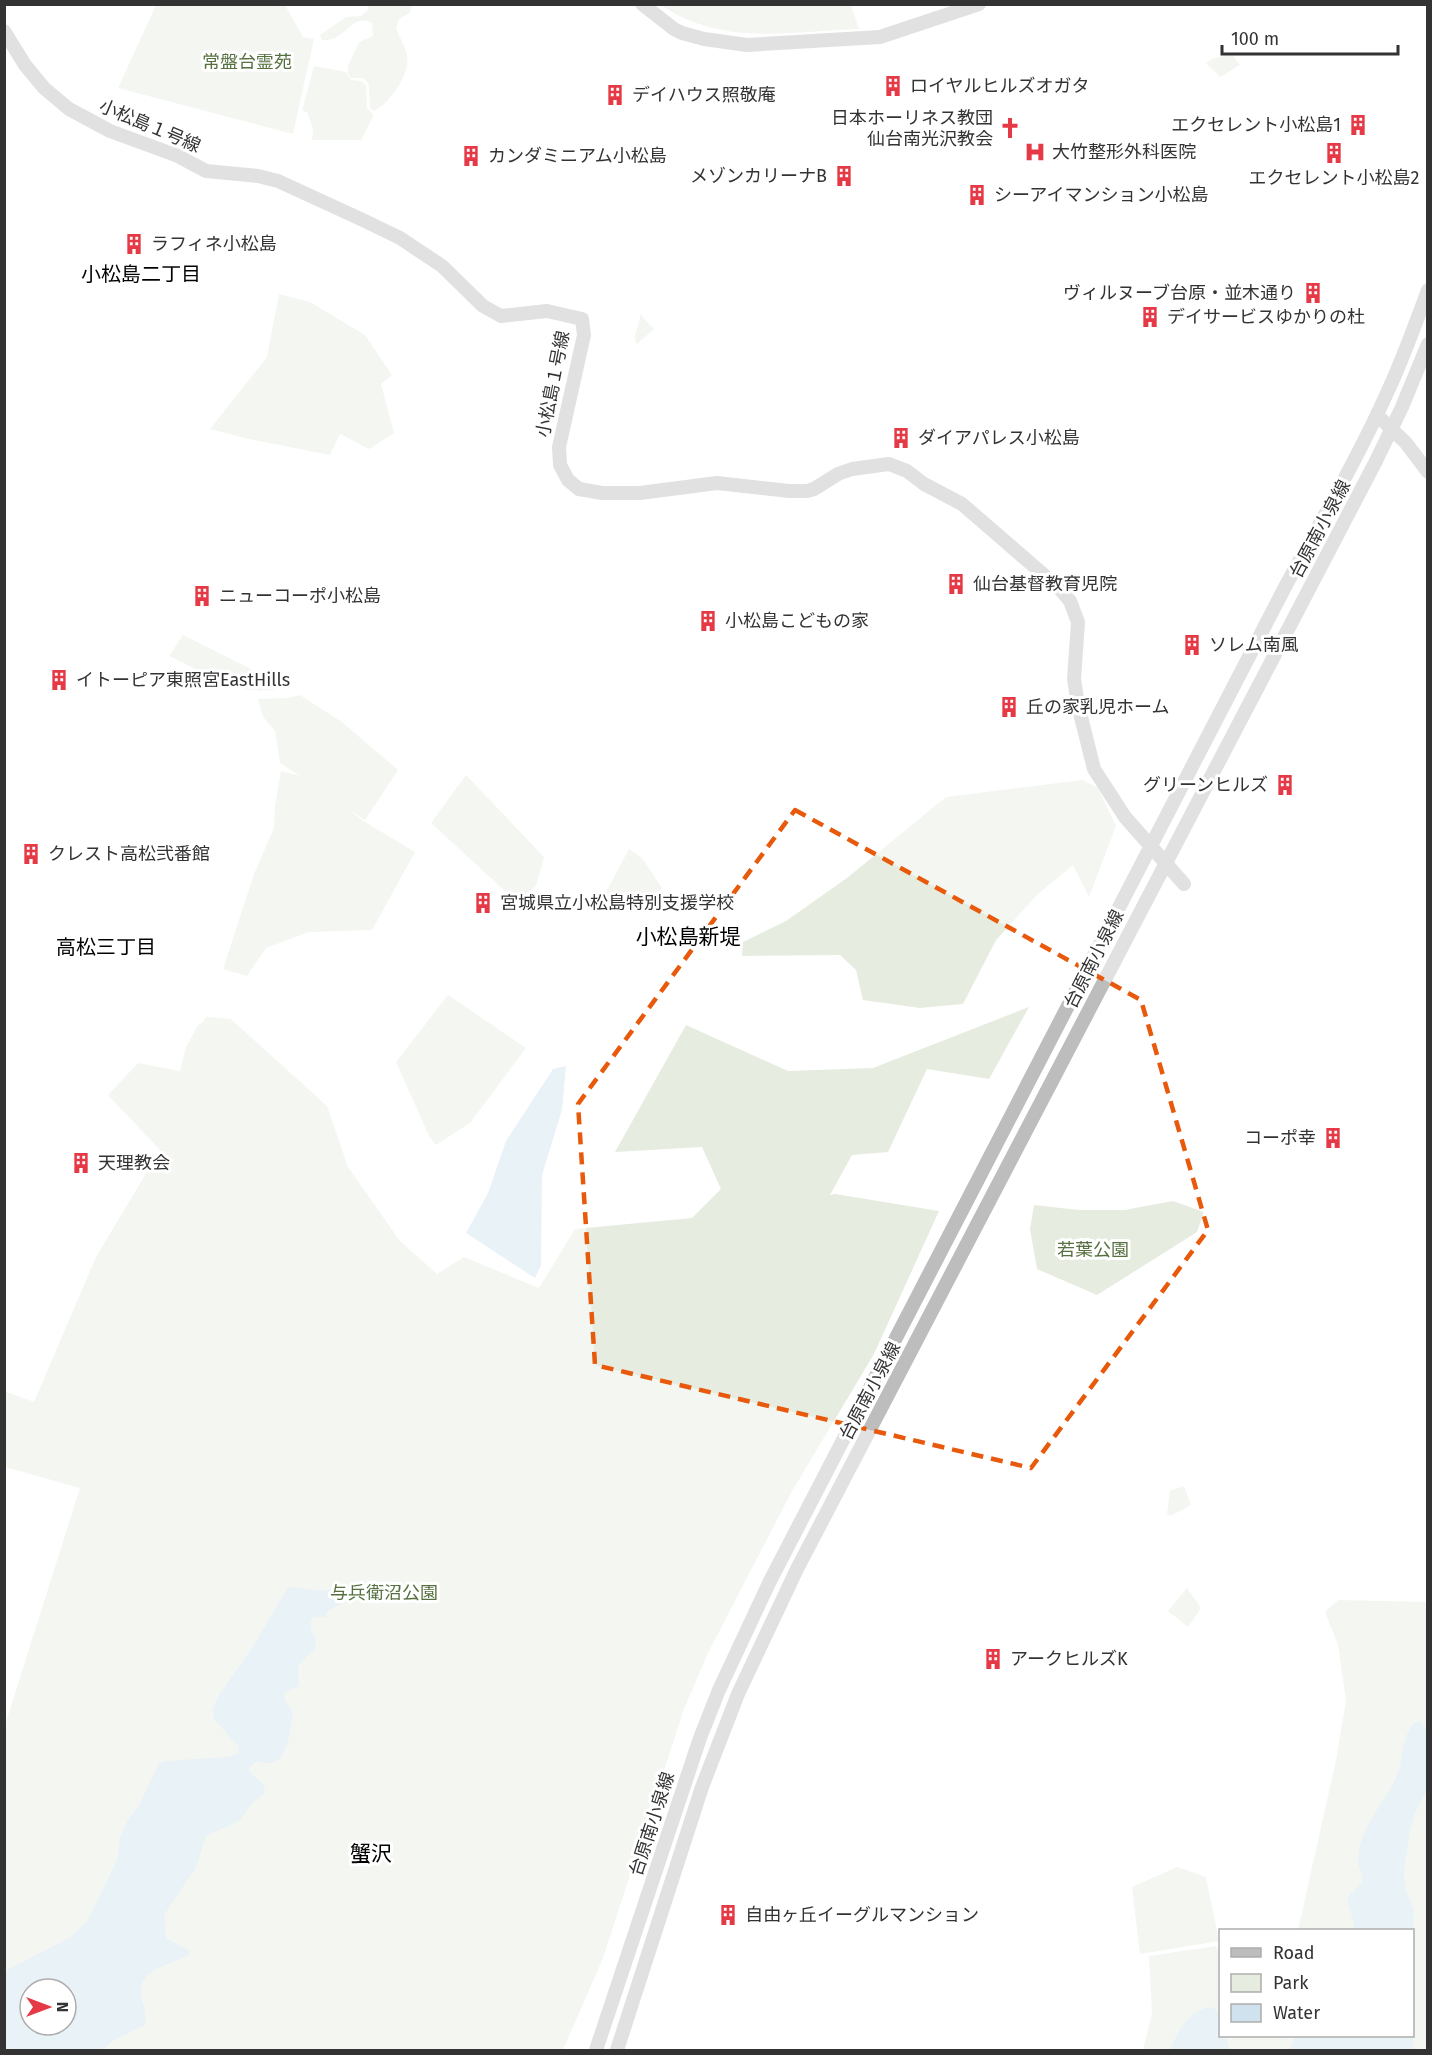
<svg xmlns="http://www.w3.org/2000/svg" width="1432" height="2055" font-family="'Fira Sans','Noto Sans JP',sans-serif">
<rect width="100%" height="100%" fill="#fff"/>
<!-- green -->
<g fill="#e6ecdf" fill-rule="evenodd">
<polygon points="156,5 285,5 303,37 314,39 293,134 118,88"/>
<path d="M368,5H412L410,13L399,19L396,27C399,37 405,45 407,55C411,73 390,103 374,111L370,108L369,88L368,83L363,78H351L348,74V66L359,42L373,36L372,23C354,13 347,35 332,39C329,40 325,40 322,40L320,35L346,17L361,16L368,10Z"/>
<path d="M661,5H851L859,29C791,31 721,47 661,5Z"/>
<polygon points="1232,54 1240,65 1220,77 1206,63 1212,59"/>
<polygon points="314,66 346,72 351,80 361,81 366,85 367,108 374,115 361,140 312,140 313,128 307,112 302,111"/>
<polygon points="279,294 310,302 365,335 392,375 381,384 394,433 369,449 340,434 330,455 249,439 210,429 267,357"/>
<path d="M640,314L654,329L637,344C631,334 641,325 640,314Z"/>
<path d="M183,635L247,667L280,688C243,699 202,671 169,656Z"/>
<polygon points="300,695 342,722 398,770 365,820 346,808 365,822 415,852 372,930 309,932 266,948 247,976 223,969 254,874 274,828 275,806 281,771 300,776 280,763 275,731 263,717 258,699 287,698"/>
<polygon points="466,775 544,857 537,883 521,906 431,823"/>
<polygon points="1083,780 1098,788 1116,826 1089,897 1073,865 1038,894 996,940 963,1004 920,1008 863,1000 856,970 840,955 742,956 743,942 786,921 847,878 946,797"/>
<polygon points="629,849 642,858 662,888 645,912 605,894"/>
<polygon points="448,995 526,1048 470,1123 436,1145 429,1136 396,1062"/>
<path d="M1029,1007L989,1079L927,1069L888,1152L852,1155L830,1195L835,1194L939,1211L874,1354L791,1493L708,1653L684,1709L603,1958L563,2050H5V1725L80,1488L5,1467L4,1391L34,1402L96,1257L160,1150L108,1095L138,1063L180,1071L186,1047L198,1025L202,1023L206,1017L231,1019L327,1106L348,1167L400,1241L437,1274L464,1257L539,1288L575,1229L692,1218L721,1189L702,1147L615,1152L686,1025L788,1071L873,1068ZM30,1989H66V2025H30Z"/>
<polygon points="1173,1201 1204,1212 1197,1232 1097,1295 1037,1269 1030,1229 1034,1205 1078,1210 1124,1210"/>
<polygon points="1184,1486 1191,1505 1171,1516 1167,1514 1170,1491"/>
<polygon points="1187,1588 1201,1608 1188,1627 1168,1611"/>
<polygon points="1338,1600 1427,1602 1427,2050 1143,2050 1152,2013 1149,1956 1216,1946 1220,1952 1220,2036 1412,2036 1412,1930 1298,1930 1336,1760 1346,1701 1338,1645 1325,1612"/>
<polygon points="1177,1867 1206,1877 1219,1941 1140,1954 1132,1887"/>
</g>
<!-- water -->
<g fill="#cfe2ee" fill-rule="evenodd">
<polygon points="566,1066 562,1110 542,1175 541,1265 535,1278 466,1233 488,1193 506,1141 553,1069"/>
<path d="M353,1582L361,1585L352,1598L346,1599L341,1604L329,1610L325,1617H314L311,1620V1632L316,1637L315,1648L298,1666L299,1686L284,1693L285,1700L293,1713C290,1727 289,1761 271,1763C266,1764 261,1762 257,1761L249,1768V1771L264,1785L265,1793L253,1802L239,1821L206,1836L196,1867L164,1915L166,1938L188,1950L190,1954C175,1965 144,1966 141,1988C139,2002 150,2013 144,2025L111,2042L103,2050H5V1971L69,1938L87,1922L118,1858L120,1838L128,1820L139,1805L159,1763L165,1761L229,1757L238,1753L239,1747L214,1719L213,1709L219,1695L254,1645L288,1587L325,1591ZM30,1989H66V2025H30Z"/>
<path d="M1415,1722H1421L1425,1726L1427,1736V1790L1415,1813L1410,1831L1404,1871L1405,1888L1414,1911L1413,1936L1412,1930H1354V1923L1347,1900L1350,1895L1363,1882C1363,1874 1358,1868 1358,1859C1361,1821 1388,1802 1399,1770C1404,1753 1402,1736 1415,1722Z"/>
<path d="M1208,2007L1214,2008L1219,2013L1220,2036H1226L1229,2050H1171C1175,2033 1190,2011 1208,2007Z"/>
<polygon points="1413,2033 1413,2050 1290,2050 1295,2036 1412,2036"/>
</g>
<g fill="none" stroke-linecap="round" stroke-linejoin="round">
<!-- secondary -->
<g stroke="#bdbdbd" stroke-width="14">
<polyline points="642,4 674,29 682,33 704,39 747,45 880,37 979,4"/>
<polyline points="4,31 25,65 44,88 69,109 110,131 178,156 206,171 258,176 278,181 365,221 400,238 442,266 483,306 501,316 547,311 582,319 584,335 559,447 560,465 568,480 579,489 602,493 640,493 717,483 789,491 807,491 814,489 838,474 852,469 889,464 907,471 924,484 962,504 1059,588 1070,601 1078,622 1074,679 1078,705 1094,769 1125,817"/>
<polyline points="1377,415 1406,443 1428,472"/>
<path d="M596,2050L700,1738L719,1690L770,1581L1284,589C1319,524 1357,460 1387,393C1403,359 1415,325 1428,290"/>
<polyline points="617,2050 702,1787 738,1694 797,1569 1376,461 1402,407 1428,344"/>
</g>
<!-- secondary-bridge -->
<polyline stroke="#bdbdbd" stroke-width="14" points="1125,817 1184,884"/>
</g>
<!-- marked area -->
<path d="M0 0H1432V2055H0ZM795,810L1141,1000L1208,1230L1031,1468L595,1365L578,1104Z" fill="#fff" fill-opacity=".55" fill-rule="evenodd"/>
<path fill="none" stroke="#e8590c" stroke-width="4.5" stroke-dasharray="12 8" stroke-linejoin="round" d="M795,810L1141,1000L1208,1230L1031,1468L595,1365L578,1104Z"/>
<!-- icons -->
<defs>
<symbol id="building-bare" viewBox="-9 -9 18 18"><path d="M-4-6H4V6H1V3H-1V6H-4ZM-2.5-4.3h1.7v1.8h-1.7ZM.8-4.3h1.7v1.8H.8ZM-2.5-1h1.7V.8h-1.7ZM.8-1h1.7V.8H.8Z" fill="#e63946" stroke="#fff" stroke-width="2.5" paint-order="stroke"/></symbol>
<symbol id="church-bare" viewBox="-9 -9 18 18"><path d="M-1.2-6h2.4v3.5h3.3v2.4h-3.3V6h-2.4V-.1h-3.3v-2.4h3.3Z" fill="#e63946" stroke="#fff" stroke-width="2.5" paint-order="stroke"/></symbol>
<symbol id="hospital-bare" viewBox="-9 -9 18 18"><path d="M-5-5h3v3.5h4V-5h3V5h-3V1.5h-4V5h-3Z" fill="#e63946" stroke="#fff" stroke-width="2.5" paint-order="stroke"/></symbol>
</defs>
<g fill-rule="evenodd">
<use href="#building-bare" x="878" y="71" width="30" height="30"/>
<use href="#building-bare" x="600" y="80" width="30" height="30"/>
<use href="#building-bare" x="1343" y="110" width="30" height="30"/>
<use href="#church-bare" x="995" y="113" width="30" height="30"/>
<use href="#hospital-bare" x="1020" y="137" width="30" height="30"/>
<use href="#building-bare" x="1319" y="138" width="30" height="30"/>
<use href="#building-bare" x="456" y="141" width="30" height="30"/>
<use href="#building-bare" x="829" y="161" width="30" height="30"/>
<use href="#building-bare" x="962" y="180" width="30" height="30"/>
<use href="#building-bare" x="119" y="229" width="30" height="30"/>
<use href="#building-bare" x="1298" y="278" width="30" height="30"/>
<use href="#building-bare" x="1135" y="302" width="30" height="30"/>
<use href="#building-bare" x="886" y="423" width="30" height="30"/>
<use href="#building-bare" x="941" y="569" width="30" height="30"/>
<use href="#building-bare" x="187" y="581" width="30" height="30"/>
<use href="#building-bare" x="693" y="606" width="30" height="30"/>
<use href="#building-bare" x="1177" y="630" width="30" height="30"/>
<use href="#building-bare" x="44" y="665" width="30" height="30"/>
<use href="#building-bare" x="994" y="692" width="30" height="30"/>
<use href="#building-bare" x="1270" y="770" width="30" height="30"/>
<use href="#building-bare" x="16" y="839" width="30" height="30"/>
<use href="#building-bare" x="468" y="888" width="30" height="30"/>
<use href="#building-bare" x="1318" y="1123" width="30" height="30"/>
<use href="#building-bare" x="66" y="1148" width="30" height="30"/>
<use href="#building-bare" x="978" y="1644" width="30" height="30"/>
<use href="#building-bare" x="713" y="1900" width="30" height="30"/>
</g>
<g text-anchor="middle" stroke-width="6" stroke-linejoin="round" paint-order="stroke">
<!-- park labels -->
<g font-size="18" fill="#56703f" stroke="#fff">
<text x="247" y="68">常盤台霊苑</text>
<text x="1093" y="1256">若葉公園</text>
<text x="384" y="1599">与兵衛沼公園</text>
</g>
<!-- poi labels -->
<g font-size="18" fill="#333" stroke="#fff" text-anchor="start">
<text x="910" y="92">ロイヤルヒルズオガタ</text>
<text x="632" y="101">デイハウス照敬庵</text>
<text x="993" y="124" text-anchor="end">日本ホーリネス教団<tspan x="993" dy="21">仙台南光沢教会</tspan></text>
<text x="1341" y="131" text-anchor="end">エクセレント小松島1</text>
<text x="1052" y="158">大竹整形外科医院</text>
<text x="488" y="162">カンダミニアム小松島</text>
<text x="827" y="182" text-anchor="end">メゾンカリーナB</text>
<text x="1334" y="184" text-anchor="middle">エクセレント小松島2</text>
<text x="994" y="201">シーアイマンション小松島</text>
<text x="151" y="250">ラフィネ小松島</text>
<text x="1296" y="299" text-anchor="end">ヴィルヌーブ台原・並木通り</text>
<text x="1167" y="323">デイサービスゆかりの杜</text>
<text x="918" y="444">ダイアパレス小松島</text>
<text x="973" y="590">仙台基督教育児院</text>
<text x="219" y="602">ニューコーポ小松島</text>
<text x="725" y="627">小松島こどもの家</text>
<text x="1209" y="651">ソレム南風</text>
<text x="76" y="686">イトーピア東照宮EastHills</text>
<text x="1026" y="713">丘の家乳児ホーム</text>
<text x="1268" y="791" text-anchor="end">グリーンヒルズ</text>
<text x="48" y="860">クレスト高松弐番館</text>
<text x="500" y="909">宮城県立小松島特別支援学校</text>
<text x="1316" y="1144" text-anchor="end">コーポ幸</text>
<text x="98" y="1169">天理教会</text>
<text x="1010" y="1665">アークヒルズK</text>
<text x="745" y="1921">自由ヶ丘イーグルマンション</text>
</g>
<!-- street labels -->
<g font-size="18" fill="#333" stroke="#fff">
<text transform="translate(150 126) rotate(23)" y="6">小松島１号線</text>
<text transform="translate(553 384) rotate(-79)" y="6">小松島１号線</text>
<text transform="translate(1320 529) rotate(-62)" y="6">台原南小泉線</text>
<text transform="translate(1094 959) rotate(-63)" y="6">台原南小泉線</text>
<text transform="translate(870 1391) rotate(-62)" y="6">台原南小泉線</text>
<text transform="translate(652 1824) rotate(-72)" y="6">台原南小泉線</text>
</g>
<!-- neighbourhood labels -->
<g font-size="20" fill="#000" stroke="#fff">
<text x="141" y="281">小松島二丁目</text>
<text x="106" y="954">高松三丁目</text>
</g>
<!-- quarter labels -->
<g font-size="21" fill="#000" stroke="#fff">
<text x="688" y="944">小松島新堤</text>
<text x="371" y="1861">蟹沢</text>
</g>
</g>
<!-- border -->
<rect width="1432" height="2055" fill="none" stroke="#333333" stroke-width="12"/>
<!-- legend -->
<rect x="1219" y="1929" width="195" height="108" fill="#ffffff" stroke="#adadad" stroke-width="1.5"/>
<rect x="1231" y="1948" width="30" height="9" fill="#bdbdbd" stroke="#adadad" stroke-width="1.5"/>
<text x="1273" y="1959" font-size="18" fill="#333333">Road</text>
<rect x="1231" y="1974" width="30" height="18" fill="#e6ecdf" stroke="#adadad" stroke-width="1.5"/>
<text x="1273" y="1989" font-size="18" fill="#333333">Park</text>
<rect x="1231" y="2004" width="30" height="18" fill="#cfe2ee" stroke="#adadad" stroke-width="1.5"/>
<text x="1273" y="2019" font-size="18" fill="#333333">Water</text>
<!-- north arrow -->
<g transform="translate(48 2007) rotate(90)"><circle r="28" fill="#ffffff" stroke="#adadad" stroke-width="1.5"/>
<path d="M0-4.5L10 22L0 15L-10 22Z" fill="#e63946"/>
<text y="-9" font-size="16" font-weight="bold" text-anchor="middle" fill="#333333">N</text>
</g>
<!-- scale -->
<path d="M1222 45v9h176v-9" fill="none" stroke="#333333" stroke-width="3"/>
<text x="1231" y="45" font-size="18" fill="#333333" stroke="#ffffff" stroke-width="4.5" paint-order="stroke">100 m</text>
</svg>
